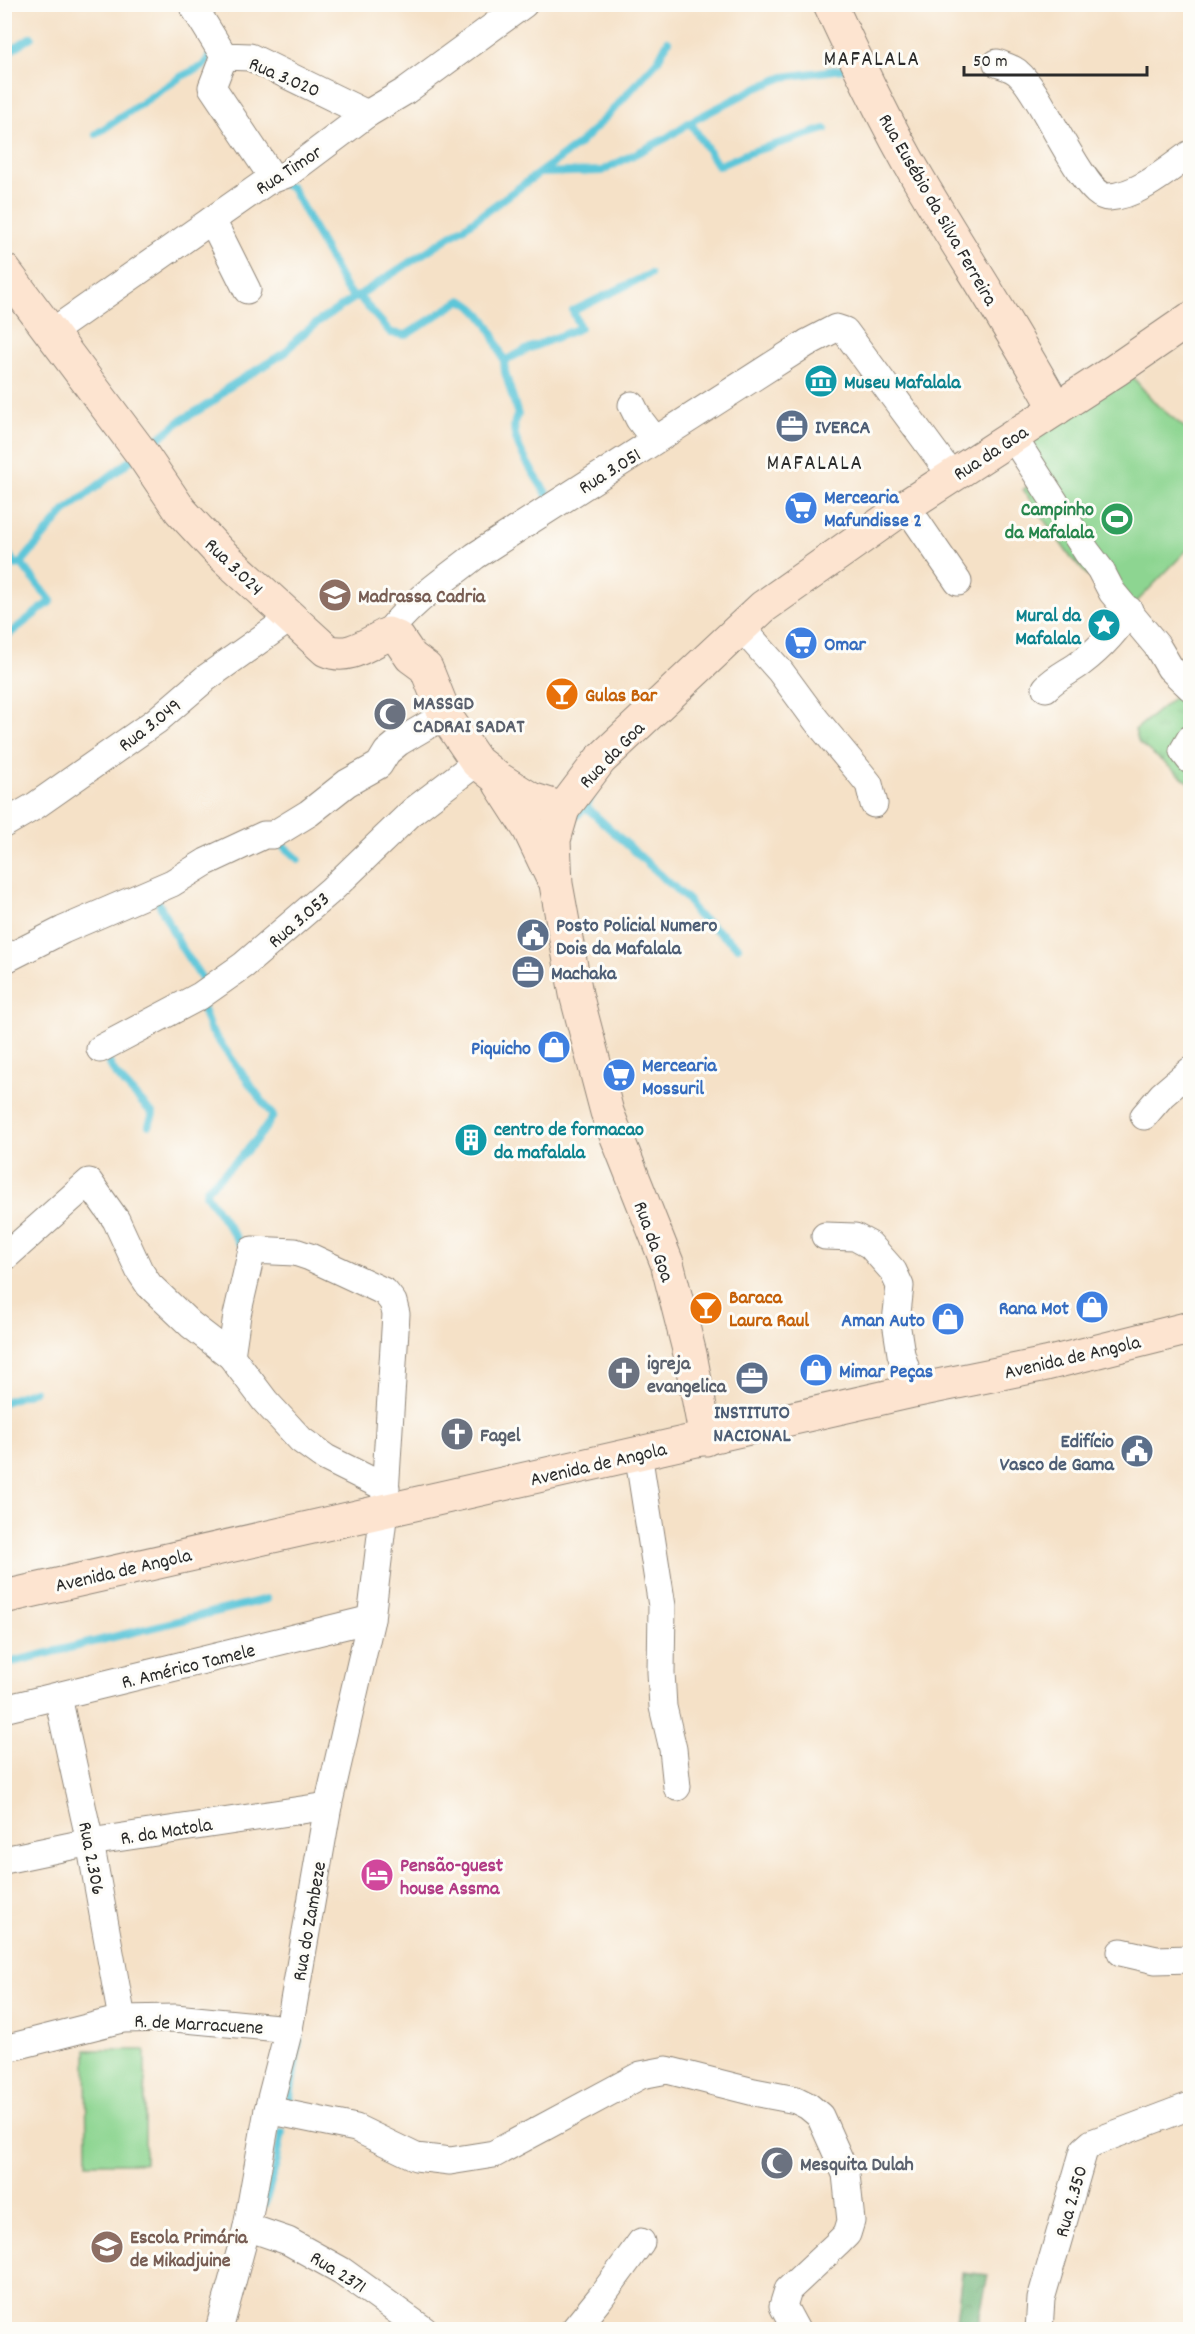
<svg xmlns="http://www.w3.org/2000/svg" width="1195" height="2334" font-family="Dekko,sans-serif">
<defs>
<pattern id="forest-crowns" width="20" height="18" patternUnits="userSpaceOnUse" patternTransform="scale(1.5)"><rect width="20" height="18" fill="#72b67b"/><path d="M2 6a3 3 0 1 1 6 0M12 15a3 3 0 1 1 6 0" fill="none" stroke="#5e9465"/></pattern>
<pattern id="park-tufts" width="24" height="20" patternUnits="userSpaceOnUse" patternTransform="scale(1.5)"><rect width="24" height="20" fill="#8dd591"/><path d="M3 7l-1-3M5 7V3M7 7l1-3M15 17l-1-3M17 17v-4M19 17l1-3" fill="none" stroke="#7ab77d"/></pattern>
</defs>
<rect width="100%" height="100%" fill="#fdfcf7"/>
<filter id="ink" filterUnits="userSpaceOnUse"><feTurbulence type="fractalNoise" baseFrequency=".0167" numOctaves="2"/><feDisplacementMap in="SourceGraphic" scale="12" xChannelSelector="R" yChannelSelector="G"/><feConvolveMatrix kernelMatrix="1 2 1 2 8 2 1 2 1" color-interpolation-filters="sRGB"/></filter>
<filter id="wash" filterUnits="userSpaceOnUse"><feTurbulence type="fractalNoise" baseFrequency=".008" numOctaves="4" result="noise"/><feDisplacementMap in="SourceGraphic" scale="24" xChannelSelector="R" yChannelSelector="G"/><feGaussianBlur stdDeviation="1.35" result="paint"/><feColorMatrix in="noise" values="0 0 0 0 0 0 0 0 0 0 0 0 0 0 0 0 0 1.4 0 .05"/><feComposite in="paint" operator="in"/></filter>
<g filter="url(#wash)">
<rect width="100%" height="100%" fill="#f5e1c7"/>
<!-- grass -->
<g fill="#8dd591" stroke="#5c805e" stroke-width="1.5">
<polygon points="1129,373 1157,405 1190,432 1190,547 1125,614 1071,558 1023,490 1030,484 1015,452"/>
<polygon points="86,2050 145,2050 145,2163 87,2163"/>
</g>
<!-- forest -->
<polygon fill="url(#forest-crowns)" stroke="#4e7053" stroke-width="1.5" points="962,2272 988,2275 977,2329 955,2329"/>
<!-- park -->
<polygon fill="url(#park-tufts)" stroke="#5c805e" stroke-width="1.5" points="1183,690 1190,695 1190,783 1139,743 1135,730"/>
<g fill="none" stroke-linecap="round" stroke-linejoin="round">
<!-- stream -->
<g stroke="#5dc6d9" stroke-width="8">
<polyline points="4,55 31,37"/>
<polyline points="690,122 718,166 748,153 825,129"/>
<polyline points="96,134 182,76 203,66 212,53"/>
<polyline points="541,173 602,171 668,137 690,122 756,88 784,77 850,68"/>
<path d="M283,184L292,188L346,289L354,297L361,299L391,333L406,335L461,300C487,311 494,338 504,361L530,348L580,328L573,311L650,274"/>
<path d="M504,361L505,372L518,415C502,436 541,481 551,502"/>
<polyline points="148,447 180,421 214,401 226,389 286,352 297,339 319,321 469,224 579,144 611,112 658,60 668,41"/>
<polyline points="4,558 9,555 16,565 21,563 51,601 4,638"/>
<polyline points="21,563 64,512 136,456"/>
<polyline points="586,807 689,901 695,913 738,947"/>
<polyline points="577,815 586,807 592,794"/>
<polyline points="274,838 298,859"/>
<polyline points="154,894 180,945 206,985"/>
<path d="M200,1001L210,1029L273,1116C257,1144 230,1167 207,1189L206,1194L239,1242L249,1249"/>
<polyline points="103,1052 116,1075 153,1114 149,1125"/>
<polyline points="4,1402 34,1391"/>
<polyline points="4,1664 267,1599"/>
<polyline points="289,2103 299,2039"/>
<polyline points="265,2203 276,2164 282,2132"/>
</g>
</g>
</g>
<g filter="url(#ink)">
<g fill="none" stroke-linecap="round" stroke-linejoin="round">
<defs>
<g id="street">
<polyline points="192,4 224,56 250,57 367,114"/>
<polyline points="224,56 212,87 273,178"/>
<path d="M997,63C1004,66 1013,68 1018,73C1042,92 1083,199 1109,197C1139,195 1166,171 1190,154"/>
<polyline points="212,220 247,290"/>
<polyline points="52,332 266,182 287,174 367,114 404,92 524,4"/>
<polyline points="632,405 639,419 655,440"/>
<polyline points="1013,437 1087,552 1100,569 1112,592 1157,646 1170,668 1190,687"/>
<polyline points="906,506 958,582"/>
<polyline points="741,627 780,671 816,720 861,774 869,784 874,804"/>
<path d="M388,634C405,606 449,577 475,556L807,343L836,328L845,331L952,476"/>
<path d="M1046,688C1056,677 1069,672 1081,663C1099,649 1117,631 1129,610"/>
<polyline points="1190,739 1183,751 1190,760"/>
<polyline points="4,824 35,806 156,721 206,678 289,619"/>
<polyline points="4,960 63,930 172,883 206,862 264,835 273,835 309,813 347,783 379,765 387,752 399,742 445,715"/>
<polyline points="100,1049 200,996 244,965 331,890 413,811 477,762"/>
<polyline points="1144,1116 1162,1095 1190,1071"/>
<polyline points="825,1236 855,1237 870,1245 893,1271 900,1286 896,1322 901,1354 913,1391"/>
<polyline points="4,1258 89,1182 116,1220 139,1270 149,1285 191,1325 231,1356 265,1401 301,1440 326,1458 386,1488"/>
<polyline points="638,1453 662,1606 661,1672 663,1707 673,1749 677,1787"/>
<polyline points="58,1697 90,1842 122,2019"/>
<polyline points="4,1709 371,1619"/>
<polyline points="4,1860 90,1842 328,1806"/>
<polyline points="1121,1952 1156,1960 1190,1959"/>
<polyline points="4,2049 122,2019 175,2018 289,2029"/>
<polyline points="268,2110 356,2128 416,2157 450,2161 494,2154 641,2075 667,2070 754,2092 796,2100 808,2106 820,2116 846,2174 851,2221 847,2234 837,2244 788,2290 783,2306 796,2330"/>
<polyline points="247,2227 288,2241 342,2271 424,2330"/>
<polyline points="219,2330 247,2227 268,2110 289,2029 328,1806 371,1619 384,1510 396,1314 393,1302 385,1292 310,1257 295,1252 252,1250 237,1315 231,1356"/>
<polyline points="574,2330 600,2298 641,2242"/>
<polyline points="1039,2330 1041,2299 1084,2150 1092,2143 1190,2106"/>
</g>
<g id="secondary">
<path d="M830,4C858,64 886,124 919,180C964,257 1014,331 1056,409"/>
<path d="M4,270L142,454L180,510L219,552L326,650C348,660 367,644 388,634L398,638L411,657L426,668L445,715L477,762L496,777L531,799L563,809"/>
<polyline points="500,784 529,829 551,875"/>
<polyline points="706,1439 690,1354 667,1263 607,1112 576,994 556,884 554,840 563,809 600,760 763,607 906,506 1116,370 1190,319"/>
<polyline points="4,1597 913,1391 1046,1364 1190,1328"/>
</g>
</defs>
<!-- street casing -->
<use href="#street" stroke="#908679" stroke-width="29"/>
<!-- secondary casing -->
<use href="#secondary" stroke="#908679" stroke-width="35"/>
<!-- street -->
<use href="#street" stroke="#fff" stroke-width="27"/>
<!-- secondary -->
<use href="#secondary" stroke="#fde4d0" stroke-width="33"/>
</g>
</g>
<!-- icons -->
<defs>
<symbol id="museum-disc" viewBox="-11 -11 22 22"><circle r="9.5" fill="#0f9aa8" stroke="#fdfcf7"/><path d="M0-6L6-3V-2H-6V-3ZM-5-1h2V3h-2ZM-1-1h2V3h-2ZM3-1h2V3H3ZM-6 4H6V6H-6Z" fill="#fff"/></symbol>
<symbol id="office-disc" viewBox="-11 -11 22 22"><circle r="9.5" fill="#5c6f8a" stroke="#fdfcf7"/><path d="M-6-3h4V-5.5h4V-3h4V5H-6ZM-1-4.5V-3h2v-1.5ZM-6 0V1H6V0Z" fill="#fff"/></symbol>
<symbol id="supermarket-disc" viewBox="-11 -11 22 22"><circle r="9.5" fill="#3f7fe0" stroke="#fdfcf7"/><path d="M-6-5.5h2.5l.6 2H6L4.5 2H-2.5L-4.4-4H-6ZM-1.5 3.2a1.3 1.3 0 1 0 .1 0ZM3 3.2a1.3 1.3 0 1 0 .1 0Z" fill="#fff"/></symbol>
<symbol id="stadium-disc" viewBox="-11 -11 22 22"><circle r="9.5" fill="#2e9e5b" stroke="#fdfcf7"/><path d="M0-5a6.5 5 0 1 0 0 10a6.5 5 0 1 0 0-10ZM-3.5-1.8h7v3.6h-7Z" fill="#fff"/></symbol>
<symbol id="school-disc" viewBox="-11 -11 22 22"><circle r="9.5" fill="#8d6e63" stroke="#fdfcf7"/><path d="M0-5L7-2L0 1L-7-2ZM-4 1L0 2.5L4 1V4Q0 6-4 4Z" fill="#fff"/></symbol>
<symbol id="sight-disc" viewBox="-11 -11 22 22"><circle r="9.5" fill="#0f9aa8" stroke="#fdfcf7"/><path d="M0-6L1.8-2.2L6-1.7L2.9 1.2L3.7 5.4L0 3.3L-3.7 5.4L-2.9 1.2L-6-1.7L-1.8-2.2Z" fill="#fff"/></symbol>
<symbol id="bar-disc" viewBox="-11 -11 22 22"><circle r="9.5" fill="#e8710a" stroke="#fdfcf7"/><path d="M-6-5H6L.8 .8V4.5H3.5V6h-7V4.5H-.8V.8Z" fill="#fff"/></symbol>
<symbol id="mosque-disc" viewBox="-11 -11 22 22"><circle r="9.5" fill="#6b7280" stroke="#fdfcf7"/><path d="M3.5-4.9A6 6 0 1 0 3.5 4.9A5 5 0 1 1 3.5-4.9Z" fill="#fff"/></symbol>
<symbol id="civic-disc" viewBox="-11 -11 22 22"><circle r="9.5" fill="#5c6f8a" stroke="#fdfcf7"/><path d="M-.6-6.5H3V-4.5H.6V-3L4-1V1h2V6H-6V1h2V-1L-.6-3ZM-1.2 2.5V6h2.4V2.5Z" fill="#fff"/></symbol>
<symbol id="shop-disc" viewBox="-11 -11 22 22"><circle r="9.5" fill="#3f7fe0" stroke="#fdfcf7"/><path d="M-5-2.5h2.3a2.7 3.5 0 0 1 5.4 0H5L5.5 6h-11ZM-1.5-2.5h3a1.5 2.3 0 0 0-3 0Z" fill="#fff"/></symbol>
<symbol id="building-disc" viewBox="-11 -11 22 22"><circle r="9.5" fill="#0f9aa8" stroke="#fdfcf7"/><path d="M-4-6H4V6H1V3H-1V6H-4ZM-2.5-4.3h1.7v1.8h-1.7ZM.8-4.3h1.7v1.8H.8ZM-2.5-1h1.7V.8h-1.7ZM.8-1h1.7V.8H.8Z" fill="#fff"/></symbol>
<symbol id="church-disc" viewBox="-11 -11 22 22"><circle r="9.5" fill="#6b7280" stroke="#fdfcf7"/><path d="M-1.2-6h2.4v3.5h3.3v2.4h-3.3V6h-2.4V-.1h-3.3v-2.4h3.3Z" fill="#fff"/></symbol>
<symbol id="hotel-disc" viewBox="-11 -11 22 22"><circle r="9.5" fill="#d1479c" stroke="#fdfcf7"/><path d="M-6-4.5h1.5V1H6V5H4.5V3h-9V5H-6ZM-4 0a1.8 1.8 0 1 1 3.6 0ZM.5 0V-2.5h3Q6-2.5 6 0Z" fill="#fff"/></symbol>
</defs>
<g fill-rule="evenodd">
<use href="#museum-disc" x="802" y="362" width="38" height="38"/>
<use href="#office-disc" x="773" y="407" width="38" height="38"/>
<use href="#supermarket-disc" x="782" y="489" width="38" height="38"/>
<use href="#stadium-disc" x="1098" y="500" width="38" height="38"/>
<use href="#school-disc" x="316" y="576" width="38" height="38"/>
<use href="#sight-disc" x="1085" y="606" width="38" height="38"/>
<use href="#supermarket-disc" x="782" y="624" width="38" height="38"/>
<use href="#bar-disc" x="543" y="675" width="38" height="38"/>
<use href="#mosque-disc" x="371" y="695" width="38" height="38"/>
<use href="#civic-disc" x="514" y="916" width="38" height="38"/>
<use href="#office-disc" x="509" y="953" width="38" height="38"/>
<use href="#shop-disc" x="535" y="1028" width="38" height="38"/>
<use href="#supermarket-disc" x="600" y="1056" width="38" height="38"/>
<use href="#building-disc" x="452" y="1121" width="38" height="38"/>
<use href="#shop-disc" x="1073" y="1288" width="38" height="38"/>
<use href="#bar-disc" x="687" y="1289" width="38" height="38"/>
<use href="#shop-disc" x="929" y="1300" width="38" height="38"/>
<use href="#shop-disc" x="797" y="1351" width="38" height="38"/>
<use href="#church-disc" x="605" y="1354" width="38" height="38"/>
<use href="#office-disc" x="733" y="1359" width="38" height="38"/>
<use href="#church-disc" x="438" y="1415" width="38" height="38"/>
<use href="#civic-disc" x="1118" y="1432" width="38" height="38"/>
<use href="#hotel-disc" x="358" y="1856" width="38" height="38"/>
<use href="#mosque-disc" x="758" y="2144" width="38" height="38"/>
<use href="#school-disc" x="88" y="2228" width="38" height="38"/>
</g>
<g text-anchor="middle" stroke-width="6" stroke-linejoin="round" paint-order="stroke">
<!-- street labels -->
<g font-size="20" fill="#2b2b2b" stroke="#fdfcf7">
<text transform="translate(285 76) rotate(23)" y="7">Rua 3.020</text>
<text transform="translate(288 169) rotate(-33)" y="7">Rua Timor</text>
<text transform="translate(939 209) rotate(60)" y="7">Rua Eusébio da Silva Ferreira</text>
<text transform="translate(990 452) rotate(-33)" y="7">Rua da Goa</text>
<text transform="translate(609 470) rotate(-32)" y="7">Rua 3.051</text>
<text transform="translate(235 566) rotate(44)" y="7">Rua 3.024</text>
<text transform="translate(149 724) rotate(-38)" y="7">Rua 3.049</text>
<text transform="translate(611 754) rotate(-46)" y="7">Rua da Goa</text>
<text transform="translate(298 919) rotate(-41)" y="7">Rua 3.053</text>
<text transform="translate(655 1241) rotate(70)" y="7">Rua da Goa</text>
<text transform="translate(1072 1356) rotate(-13)" y="7">Avenida de Angola</text>
<text transform="translate(598 1463) rotate(-13)" y="7">Avenida de Angola</text>
<text transform="translate(123 1569) rotate(-13)" y="7">Avenida de Angola</text>
<text transform="translate(188 1665) rotate(-14)" y="7">R. Américo Tamele</text>
<text transform="translate(166 1830) rotate(-9)" y="7">R. da Matola</text>
<text transform="translate(93 1858) rotate(79)" y="7">Rua 2.306</text>
<text transform="translate(308 1921) rotate(-80)" y="7">Rua do Zambeze</text>
<text transform="translate(199 2023) rotate(3)" y="7">R. de Marracuene</text>
<text transform="translate(1070 2201) rotate(-74)" y="7">Rua 2.350</text>
<text transform="translate(339 2271) rotate(32)" y="7">Rua 2371</text>
</g>
<!-- culture labels -->
<g font-size="20" font-weight="bold" fill="#0d838f" stroke="#fdfcf7" text-anchor="start">
<text x="844" y="388">Museu Mafalala</text>
<text x="1081" y="621" text-anchor="end">Mural da<tspan x="1081" dy="23">Mafalala</tspan></text>
<text x="494" y="1135">centro de formacao<tspan x="494" dy="23">da mafalala</tspan></text>
</g>
<!-- service labels -->
<g font-size="20" font-weight="bold" fill="#4e5e75" stroke="#fdfcf7" text-anchor="start">
<text x="815" y="433">IVERCA</text>
<text x="556" y="931">Posto Policial Numero<tspan x="556" dy="23">Dois da Mafalala</tspan></text>
<text x="551" y="979">Machaka</text>
<text x="752" y="1418" text-anchor="middle">INSTITUTO<tspan x="752" dy="23">NACIONAL</tspan></text>
<text x="1114" y="1447" text-anchor="end">Edifício<tspan x="1114" dy="23">Vasco de Gama</tspan></text>
</g>
<!-- shop labels -->
<g font-size="20" font-weight="bold" fill="#366cbe" stroke="#fdfcf7" text-anchor="start">
<text x="824" y="503">Mercearia<tspan x="824" dy="23">Mafundisse 2</tspan></text>
<text x="824" y="650">Omar</text>
<text x="531" y="1054" text-anchor="end">Piquicho</text>
<text x="642" y="1071">Mercearia<tspan x="642" dy="23">Mossuril</tspan></text>
<text x="1069" y="1314" text-anchor="end">Rana Mot</text>
<text x="925" y="1326" text-anchor="end">Aman Auto</text>
<text x="839" y="1377">Mimar Peças</text>
</g>
<!-- leisure labels -->
<g font-size="20" font-weight="bold" fill="#27864d" stroke="#fdfcf7" text-anchor="end">
<text x="1094" y="515">Campinho<tspan x="1094" dy="23">da Mafalala</tspan></text>
</g>
<!-- education labels -->
<g font-size="20" font-weight="bold" fill="#785e54" stroke="#fdfcf7" text-anchor="start">
<text x="358" y="602">Madrassa Cadria</text>
<text x="130" y="2243">Escola Primária<tspan x="130" dy="23">de Mikadjuine</tspan></text>
</g>
<!-- food labels -->
<g font-size="20" font-weight="bold" fill="#c56008" stroke="#fdfcf7" text-anchor="start">
<text x="585" y="701">Gulas Bar</text>
<text x="729" y="1303">Baraca<tspan x="729" dy="23">Laura Raul</tspan></text>
</g>
<!-- worship labels -->
<g font-size="20" font-weight="bold" fill="#5b616d" stroke="#fdfcf7" text-anchor="start">
<text x="413" y="709">MASSGD<tspan x="413" dy="23">CADRAI SADAT</tspan></text>
<text x="647" y="1369">igreja<tspan x="647" dy="23">evangelica</tspan></text>
<text x="480" y="1441">Fagel</text>
<text x="800" y="2170">Mesquita Dulah</text>
</g>
<!-- hotel labels -->
<g font-size="20" font-weight="bold" fill="#b23c85" stroke="#fdfcf7" text-anchor="start">
<text x="400" y="1871">Pensão-guest<tspan x="400" dy="23">house Assma</tspan></text>
</g>
<!-- neighbourhood labels -->
<g font-size="21" letter-spacing="1.5" fill="#2b2b2b" stroke="#fdfcf7">
<text x="872" y="65">MAFALALA</text>
<text x="815" y="469">MAFALALA</text>
</g>
</g>
<!-- margin -->
<rect width="1195" height="2334" fill="none" stroke="#fdfcf7" stroke-width="24"/>
<!-- scale -->
<path d="M964 66v9h183v-9" fill="none" stroke="#2b2b2b" stroke-width="3"/>
<text x="973" y="66" font-size="18" fill="#2b2b2b" stroke="#fdfcf7" stroke-width="4.5" paint-order="stroke">50 m</text>
</svg>
